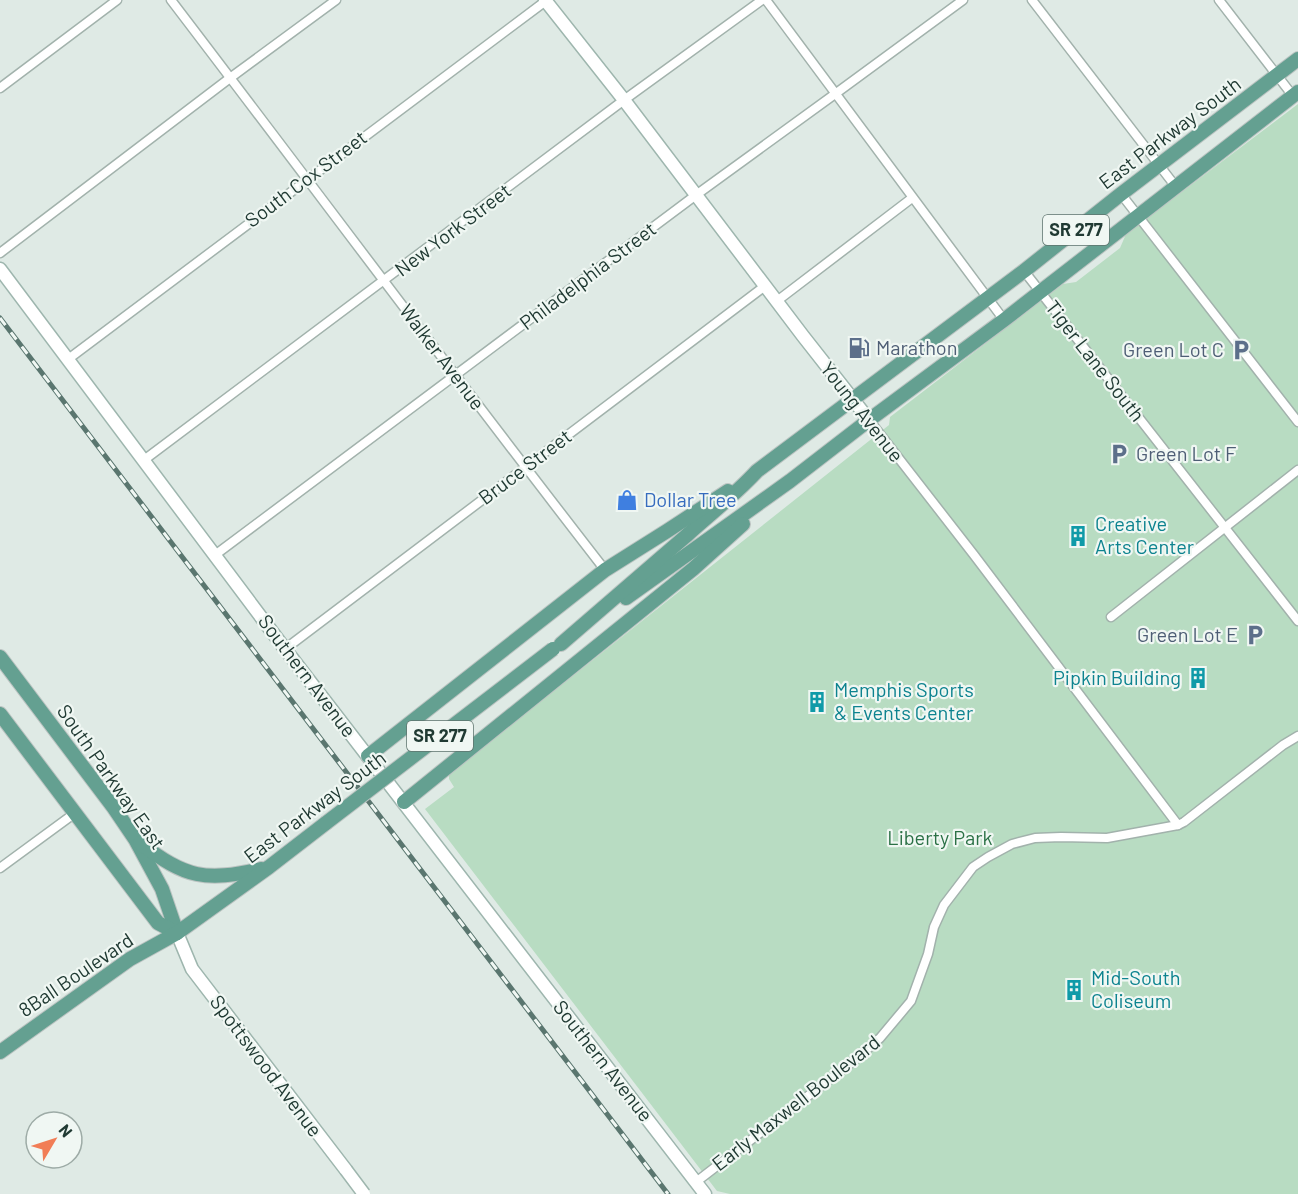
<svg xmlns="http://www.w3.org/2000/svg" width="1298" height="1194" font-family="Barlow,sans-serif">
<rect width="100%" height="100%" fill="#dfeae5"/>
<!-- green -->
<polygon fill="#b8dcc2" points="1298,104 1298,1194 730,1194 717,1191 425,809 454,787 449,779 449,774 879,433 889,425 890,417 1063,284 1076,282 1120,248 1126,234"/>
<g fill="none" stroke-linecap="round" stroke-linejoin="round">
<defs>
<g id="street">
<path d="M171,0C316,190 458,381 605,570"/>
<polyline points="766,0 1004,320"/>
<polyline points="1032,0 1176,187"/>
<polyline points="1219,0 1293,96"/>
<polyline points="0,88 117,0"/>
<polyline points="1121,194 1298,422"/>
<polyline points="0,253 230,78 336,0"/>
<polyline points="1024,271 1298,621"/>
<polyline points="777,301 912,198"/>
<polyline points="67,360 547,0"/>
<polyline points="869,420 974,555 1178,825"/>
<polyline points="144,460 624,100 762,0"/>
<polyline points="215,555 696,195 835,94 963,0"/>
<polyline points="1111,617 1298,470"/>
<polyline points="285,649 765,286"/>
<polyline points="0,868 75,813"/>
<polyline points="696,1182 851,1063 880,1038 911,1001 928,954 934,927 944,905 973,867 988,857 1012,844 1035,838 1061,837 1107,838 1178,825 1184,822 1283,745 1298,736"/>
</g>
<g id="secondary">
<polyline points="545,0 624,100 803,336 869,420"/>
<polyline points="0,269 285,649 705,1194"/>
<polyline points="177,933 192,969 346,1170"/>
</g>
<g id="primary">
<polyline points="626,598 790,481 869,420 1004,320 1298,92"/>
<path d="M561,644C603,608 644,572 686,536C710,514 735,495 757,471L1024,271L1121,194L1298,59"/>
<polyline points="0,657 114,808 135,839 162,889 177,933"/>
<polyline points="0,714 158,923 177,933"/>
<polyline points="368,756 605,570 667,531 728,491"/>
<polyline points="404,802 693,569 743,524"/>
<path d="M140,843C186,878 205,882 261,869"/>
<polyline points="0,1052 130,959 177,933 269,867 326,823"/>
</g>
</defs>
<!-- street casing -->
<use href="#street" stroke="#a2b2ac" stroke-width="11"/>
<!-- secondary casing -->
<use href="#secondary" stroke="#9eb6ae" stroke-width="15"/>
<!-- primary casing -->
<use href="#primary" stroke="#bcc4c2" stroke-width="16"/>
<!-- street -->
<use href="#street" stroke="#fff" stroke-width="8"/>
<!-- secondary -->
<use href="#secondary" stroke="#fff" stroke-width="12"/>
<!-- primary -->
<use href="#primary" stroke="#64a091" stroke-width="14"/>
<defs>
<polyline id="rail" points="0,318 668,1194"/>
</defs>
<!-- rail casing -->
<use href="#rail" stroke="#5a766f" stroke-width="5"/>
<!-- rail -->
<use href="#rail" stroke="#f0f7f3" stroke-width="3" stroke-dasharray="9" stroke-linecap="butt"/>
<defs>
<polyline id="secondary-bridge" points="346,1170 364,1194"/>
<polyline id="primary-bridge" points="326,823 553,649"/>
</defs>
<!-- secondary-bridge casing -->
<use href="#secondary-bridge" stroke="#9eb6ae" stroke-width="15" stroke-linecap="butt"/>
<!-- primary-bridge casing -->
<use href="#primary-bridge" stroke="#bcc4c2" stroke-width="16" stroke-linecap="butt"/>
<!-- secondary-bridge -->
<use href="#secondary-bridge" stroke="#fff" stroke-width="12"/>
<!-- primary-bridge -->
<use href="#primary-bridge" stroke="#64a091" stroke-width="14"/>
</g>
<!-- icons -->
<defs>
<symbol id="fuel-bare" viewBox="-9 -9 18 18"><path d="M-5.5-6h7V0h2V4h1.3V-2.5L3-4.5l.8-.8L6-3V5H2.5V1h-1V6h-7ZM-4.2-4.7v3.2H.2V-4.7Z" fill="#5c6f8a" stroke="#f0f7f3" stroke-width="2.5" paint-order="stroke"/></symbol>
<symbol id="parking-bare" viewBox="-9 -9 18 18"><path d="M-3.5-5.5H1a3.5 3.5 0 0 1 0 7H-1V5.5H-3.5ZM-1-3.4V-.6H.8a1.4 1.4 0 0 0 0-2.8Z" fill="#5c6f8a" stroke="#f0f7f3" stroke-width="2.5" paint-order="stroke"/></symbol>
<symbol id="shop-bare" viewBox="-9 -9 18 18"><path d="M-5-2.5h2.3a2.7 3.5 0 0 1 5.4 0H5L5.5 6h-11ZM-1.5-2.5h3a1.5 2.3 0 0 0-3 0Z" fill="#3f7fe0" stroke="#f0f7f3" stroke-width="2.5" paint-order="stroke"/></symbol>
<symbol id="building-bare" viewBox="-9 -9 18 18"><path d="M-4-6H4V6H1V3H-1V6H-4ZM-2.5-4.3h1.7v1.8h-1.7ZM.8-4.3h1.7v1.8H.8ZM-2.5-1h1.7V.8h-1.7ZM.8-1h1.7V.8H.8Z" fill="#0f9aa8" stroke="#f0f7f3" stroke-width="2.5" paint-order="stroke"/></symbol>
</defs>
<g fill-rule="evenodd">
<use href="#fuel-bare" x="844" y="333" width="30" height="30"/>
<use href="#parking-bare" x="1226" y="335" width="30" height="30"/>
<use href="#parking-bare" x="1104" y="439" width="30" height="30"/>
<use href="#shop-bare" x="612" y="485" width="30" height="30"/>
<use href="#building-bare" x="1063" y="521" width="30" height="30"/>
<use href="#parking-bare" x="1240" y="620" width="30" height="30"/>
<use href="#building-bare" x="1183" y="663" width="30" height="30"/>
<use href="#building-bare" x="802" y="687" width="30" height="30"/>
<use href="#building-bare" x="1059" y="975" width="30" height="30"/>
</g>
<g text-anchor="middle" stroke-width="4.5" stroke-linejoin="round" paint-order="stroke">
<!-- shield labels -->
<g fill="#f0f7f3" stroke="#5e736d" stroke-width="1.5">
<rect x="1043" y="215" width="66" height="30" rx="4.5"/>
<rect x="407" y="721" width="66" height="30" rx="4.5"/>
</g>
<g font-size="18" font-weight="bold" fill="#203a33">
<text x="1076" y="236">SR 277</text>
<text x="440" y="742">SR 277</text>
</g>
<!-- street labels -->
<g font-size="20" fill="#203a33" stroke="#f0f7f3">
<text transform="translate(1170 133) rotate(-37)" y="7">East Parkway South</text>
<text transform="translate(306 179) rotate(-37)" y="7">South Cox Street</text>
<text transform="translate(453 230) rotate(-37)" y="7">New York Street</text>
<text transform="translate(588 276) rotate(-37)" y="7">Philadelphia Street</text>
<text transform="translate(442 357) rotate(53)" y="7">Walker Avenue</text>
<text transform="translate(1095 361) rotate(52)" y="7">Tiger Lane South</text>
<text transform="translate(862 412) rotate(52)" y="7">Young Avenue</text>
<text transform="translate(525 467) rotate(-37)" y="7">Bruce Street</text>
<text transform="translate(307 676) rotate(53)" y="7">Southern Avenue</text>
<text transform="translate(111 777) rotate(55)" y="7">South Parkway East</text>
<text transform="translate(315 807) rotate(-37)" y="7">East Parkway South</text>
<text transform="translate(76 975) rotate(-34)" y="7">8Ball Boulevard</text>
<text transform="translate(603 1061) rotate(52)" y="7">Southern Avenue</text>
<text transform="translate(266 1066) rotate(53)" y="7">Spottswood Avenue</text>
<text transform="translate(796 1103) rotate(-38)" y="7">Early Maxwell Boulevard</text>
</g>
<!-- service labels -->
<g font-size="20" fill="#4e5e75" stroke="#f0f7f3" text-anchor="start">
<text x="876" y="355">Marathon</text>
<text x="1224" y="357" text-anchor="end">Green Lot C</text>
<text x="1136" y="461">Green Lot F</text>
<text x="1238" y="642" text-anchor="end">Green Lot E</text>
</g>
<!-- shop labels -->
<g font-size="20" fill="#366cbe" stroke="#f0f7f3" text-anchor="start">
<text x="644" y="507">Dollar Tree</text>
</g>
<!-- culture labels -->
<g font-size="20" fill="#0d838f" stroke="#f0f7f3" text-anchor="start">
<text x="1095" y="531">Creative<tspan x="1095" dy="23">Arts Center</tspan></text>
<text x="1181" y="685" text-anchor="end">Pipkin Building</text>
<text x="834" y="697">Memphis Sports<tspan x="834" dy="23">&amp; Events Center</tspan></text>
<text x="1091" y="985">Mid-South<tspan x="1091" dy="23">Coliseum</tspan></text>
</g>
<!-- park labels -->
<g font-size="20" fill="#2b7146" stroke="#f0f7f3">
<text x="940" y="845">Liberty Park</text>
</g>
</g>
<!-- north arrow -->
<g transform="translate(54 1140) rotate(51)"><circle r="28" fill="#f0f7f3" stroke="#9daba6" stroke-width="1.5"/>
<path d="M0-4.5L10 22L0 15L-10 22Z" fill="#f17d56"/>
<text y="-9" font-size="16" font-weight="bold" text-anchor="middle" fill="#203a33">N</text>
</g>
</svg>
